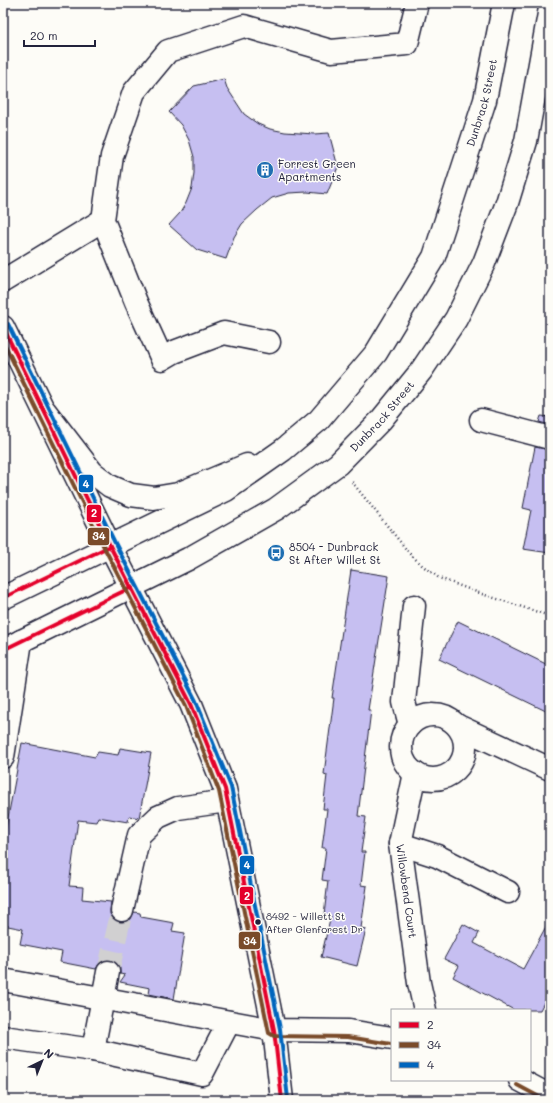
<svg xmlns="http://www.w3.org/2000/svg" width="553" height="1103" font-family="Mali,sans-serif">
<rect width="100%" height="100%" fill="#fdfcf7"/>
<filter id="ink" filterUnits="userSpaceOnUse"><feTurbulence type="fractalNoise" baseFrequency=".025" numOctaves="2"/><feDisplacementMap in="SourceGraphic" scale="8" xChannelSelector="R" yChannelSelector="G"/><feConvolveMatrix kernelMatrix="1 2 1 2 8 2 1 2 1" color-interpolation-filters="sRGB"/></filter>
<g filter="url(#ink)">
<!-- building -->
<g fill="#c6bff1" stroke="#22223b">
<polygon points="224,79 227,88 244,114 258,124 270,129 285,132 314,134 329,133 338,167 327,194 307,192 289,193 272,198 257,210 242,224 234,237 226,259 197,250 169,225 180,213 186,203 192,188 194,173 194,157 189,140 181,125 169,112 194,86"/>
<polygon points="541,416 550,417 550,425 539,422"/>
<polygon points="535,447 550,450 550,553 523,549 531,510 523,508"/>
<polygon points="351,570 389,576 368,710 371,710 358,816 366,817 361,852 365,852 361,885 367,886 361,928 366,929 357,966 321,957 331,916 324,915 328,881 322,880 326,848 322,848 327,809 323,809 327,775 324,774 334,698 332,698"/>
<polygon points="458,621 550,666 550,713 439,659"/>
<polygon points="22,743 95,757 98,752 118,755 120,748 151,753 139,818 129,816 128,822 98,817 96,822 78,820 69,886 83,887 82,899 111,902 110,914 114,919 119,922 125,922 131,919 134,912 140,913 141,917 174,923 172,931 185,933 174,999 149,994 150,988 120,982 125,975 120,974 120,968 116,963 111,960 104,960 99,964 96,969 60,962 62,952 20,944 23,929 3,925 3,844"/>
<polygon points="550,919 550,991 540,1010 514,1010 453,977 459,966 444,959 463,924 479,933 474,943 523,969"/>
</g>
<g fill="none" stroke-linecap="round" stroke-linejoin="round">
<!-- minor-tunnel -->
<polyline stroke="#d1d0d1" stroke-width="22" stroke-dasharray="22 11" stroke-linecap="butt" points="108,972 122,910"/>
<defs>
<g id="minor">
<polyline points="3,281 103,220"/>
<polyline points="3,327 110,546 191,704 225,789 274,1030 282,1100"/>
<polyline points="269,342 224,333 174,352 162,359 136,302 103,220 112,156 134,92 168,51 244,26 331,51 407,44 417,3"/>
<polyline points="481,420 550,438"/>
<circle cx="433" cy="747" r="32"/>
<polyline points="410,725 404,702 414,606"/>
<polyline points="458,726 550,769"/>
<polyline points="3,757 21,641"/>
<path id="s1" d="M415,773L400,844L419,983L425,1010"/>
<polyline points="400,844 437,856 508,892"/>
<polyline points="122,910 139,835 158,817 178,808 227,801"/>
<polyline points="3,980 274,1030 349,1031 392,1038"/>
<polyline points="3,1037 93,1050 202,1074 229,1022"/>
<polyline points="93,1050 108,972"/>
<polyline points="520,1080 550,1096"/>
</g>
<g id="major">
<polyline points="45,411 92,472 110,486 131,495 154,498 178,494 247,465"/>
<path id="s2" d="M3,598L226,490L283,450L319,420L376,353L434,257L485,100L504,3"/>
<path id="s3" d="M3,650L188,559L276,509L338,464L381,420L421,371L456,319L484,263L507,203L526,141L550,8"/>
</g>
</defs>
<!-- minor casing -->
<use href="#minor" stroke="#22223b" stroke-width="25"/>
<!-- major casing -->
<use href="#major" stroke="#22223b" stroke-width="25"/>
<!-- path -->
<polyline stroke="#22223b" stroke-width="2.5" stroke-dasharray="1 3" stroke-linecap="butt" points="352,482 410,554 423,566 439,578 482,594 550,616"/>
<!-- minor -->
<use href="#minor" stroke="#fdfcf7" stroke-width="22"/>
<!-- major -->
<use href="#major" stroke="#fdfcf7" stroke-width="22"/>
<defs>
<g id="bus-1">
<polyline points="3,327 110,546 191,704 225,789 274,1030 282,1100"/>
<polyline points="3,598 110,546"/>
<polyline points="3,650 132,587"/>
</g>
<g id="bus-2">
<polyline points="3,341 105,549 186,706 219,791 269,1033 274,1036 348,1037 391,1044"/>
<polyline points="517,1085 545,1100"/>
</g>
<polyline id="bus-3" points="8,324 115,543 196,701 231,787 280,1029 288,1099"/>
</defs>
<!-- bus-1 casing -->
<use href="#bus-1" stroke="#fdfcf7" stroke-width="7"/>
<!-- bus-2 casing -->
<use href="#bus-2" stroke="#fdfcf7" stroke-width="7"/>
<!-- bus-3 casing -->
<use href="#bus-3" stroke="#fdfcf7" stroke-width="7"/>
<!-- bus-1 -->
<use href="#bus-1" stroke="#e4002b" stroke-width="4"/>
<!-- bus-2 -->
<use href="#bus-2" stroke="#7a4b2a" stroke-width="4"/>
<!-- bus-3 -->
<use href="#bus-3" stroke="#0065bd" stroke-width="4"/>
</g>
</g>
<!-- icons -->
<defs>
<symbol id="building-disc" viewBox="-11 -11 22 22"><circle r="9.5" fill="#1f6fb2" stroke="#fdfcf7"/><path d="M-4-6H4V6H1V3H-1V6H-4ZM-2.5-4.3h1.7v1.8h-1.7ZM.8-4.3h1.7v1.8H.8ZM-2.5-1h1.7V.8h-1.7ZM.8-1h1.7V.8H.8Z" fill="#fff"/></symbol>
<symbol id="bus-disc" viewBox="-11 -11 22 22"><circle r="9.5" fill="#1f6fb2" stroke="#fdfcf7"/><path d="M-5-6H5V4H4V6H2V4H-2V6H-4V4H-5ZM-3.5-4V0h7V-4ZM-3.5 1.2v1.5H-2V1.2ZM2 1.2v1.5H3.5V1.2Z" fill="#fff"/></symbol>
</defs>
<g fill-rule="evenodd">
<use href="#building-disc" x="255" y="160" width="20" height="20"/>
<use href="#bus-disc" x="266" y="543" width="20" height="20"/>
</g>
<!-- markers -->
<circle fill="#22223b" stroke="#fdfcf7" stroke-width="1.5" cx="258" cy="922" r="3.5"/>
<g text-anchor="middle" stroke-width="3" stroke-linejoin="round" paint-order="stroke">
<!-- bus labels -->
<g font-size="10" fill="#22223b" stroke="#fdfcf7" text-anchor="start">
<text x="266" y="920">8492 - Willett St<tspan x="266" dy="13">After Glenforest Dr</tspan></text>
</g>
<!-- street labels -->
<g font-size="11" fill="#22223b" stroke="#fdfcf7">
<text dy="4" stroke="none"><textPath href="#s2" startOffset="726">Dunbrack Street</textPath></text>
<text dy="4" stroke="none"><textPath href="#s3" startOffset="449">Dunbrack Street</textPath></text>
<text dy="4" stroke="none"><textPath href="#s1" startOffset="120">Willowbend Court</textPath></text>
</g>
<!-- poi labels -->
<g font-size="11" fill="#22223b" stroke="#fdfcf7" text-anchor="start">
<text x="278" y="168">Forrest Green<tspan x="278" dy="13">Apartments</tspan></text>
<text x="289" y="551">8504 - Dunbrack<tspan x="289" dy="13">St After Willet St</tspan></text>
</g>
</g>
<g stroke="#fdfcf7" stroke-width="1.5">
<rect x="78" y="474" width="16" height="19" rx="4" fill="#0065bd"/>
<rect x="86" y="504" width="16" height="19" rx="4" fill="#e4002b"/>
<rect x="87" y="527" width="23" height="19" rx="4" fill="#7a4b2a"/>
<rect x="239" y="855" width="16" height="20" rx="4" fill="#0065bd"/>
<rect x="239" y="886" width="15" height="19" rx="4" fill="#e4002b"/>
<rect x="238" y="931" width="23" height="19" rx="4" fill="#7a4b2a"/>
</g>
<g font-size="11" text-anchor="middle" font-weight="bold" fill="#fff">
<text x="86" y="488">4</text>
<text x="94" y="517">2</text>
<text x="99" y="540">34</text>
<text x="247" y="869">4</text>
<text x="247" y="900">2</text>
<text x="250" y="945">34</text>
</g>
<!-- margin -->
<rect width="553" height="1103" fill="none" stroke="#fdfcf7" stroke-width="16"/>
<rect x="8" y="8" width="537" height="1087" fill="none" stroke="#22223b" stroke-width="1.5" filter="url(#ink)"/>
<!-- legend -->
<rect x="391" y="1009" width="140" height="72" fill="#fdfcf7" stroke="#a5a5ac"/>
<rect x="399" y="1022" width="20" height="6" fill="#e4002b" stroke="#a5a5ac"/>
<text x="427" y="1029" font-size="12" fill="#22223b">2</text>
<rect x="399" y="1042" width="20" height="6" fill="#7a4b2a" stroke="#a5a5ac"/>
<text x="427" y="1049" font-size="12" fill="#22223b">34</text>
<rect x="399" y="1062" width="20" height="6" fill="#0065bd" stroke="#a5a5ac"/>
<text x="427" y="1069" font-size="12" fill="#22223b">4</text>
<!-- north arrow -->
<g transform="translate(42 1061) rotate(43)" stroke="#fdfcf7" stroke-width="3" paint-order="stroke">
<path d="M0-3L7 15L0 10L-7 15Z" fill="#22223b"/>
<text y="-6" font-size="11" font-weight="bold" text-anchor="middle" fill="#22223b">N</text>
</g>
<!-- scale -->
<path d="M24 40v6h71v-6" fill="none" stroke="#22223b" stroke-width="2"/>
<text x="30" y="40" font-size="12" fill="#22223b" stroke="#fdfcf7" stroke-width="3" paint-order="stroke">20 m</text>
</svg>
